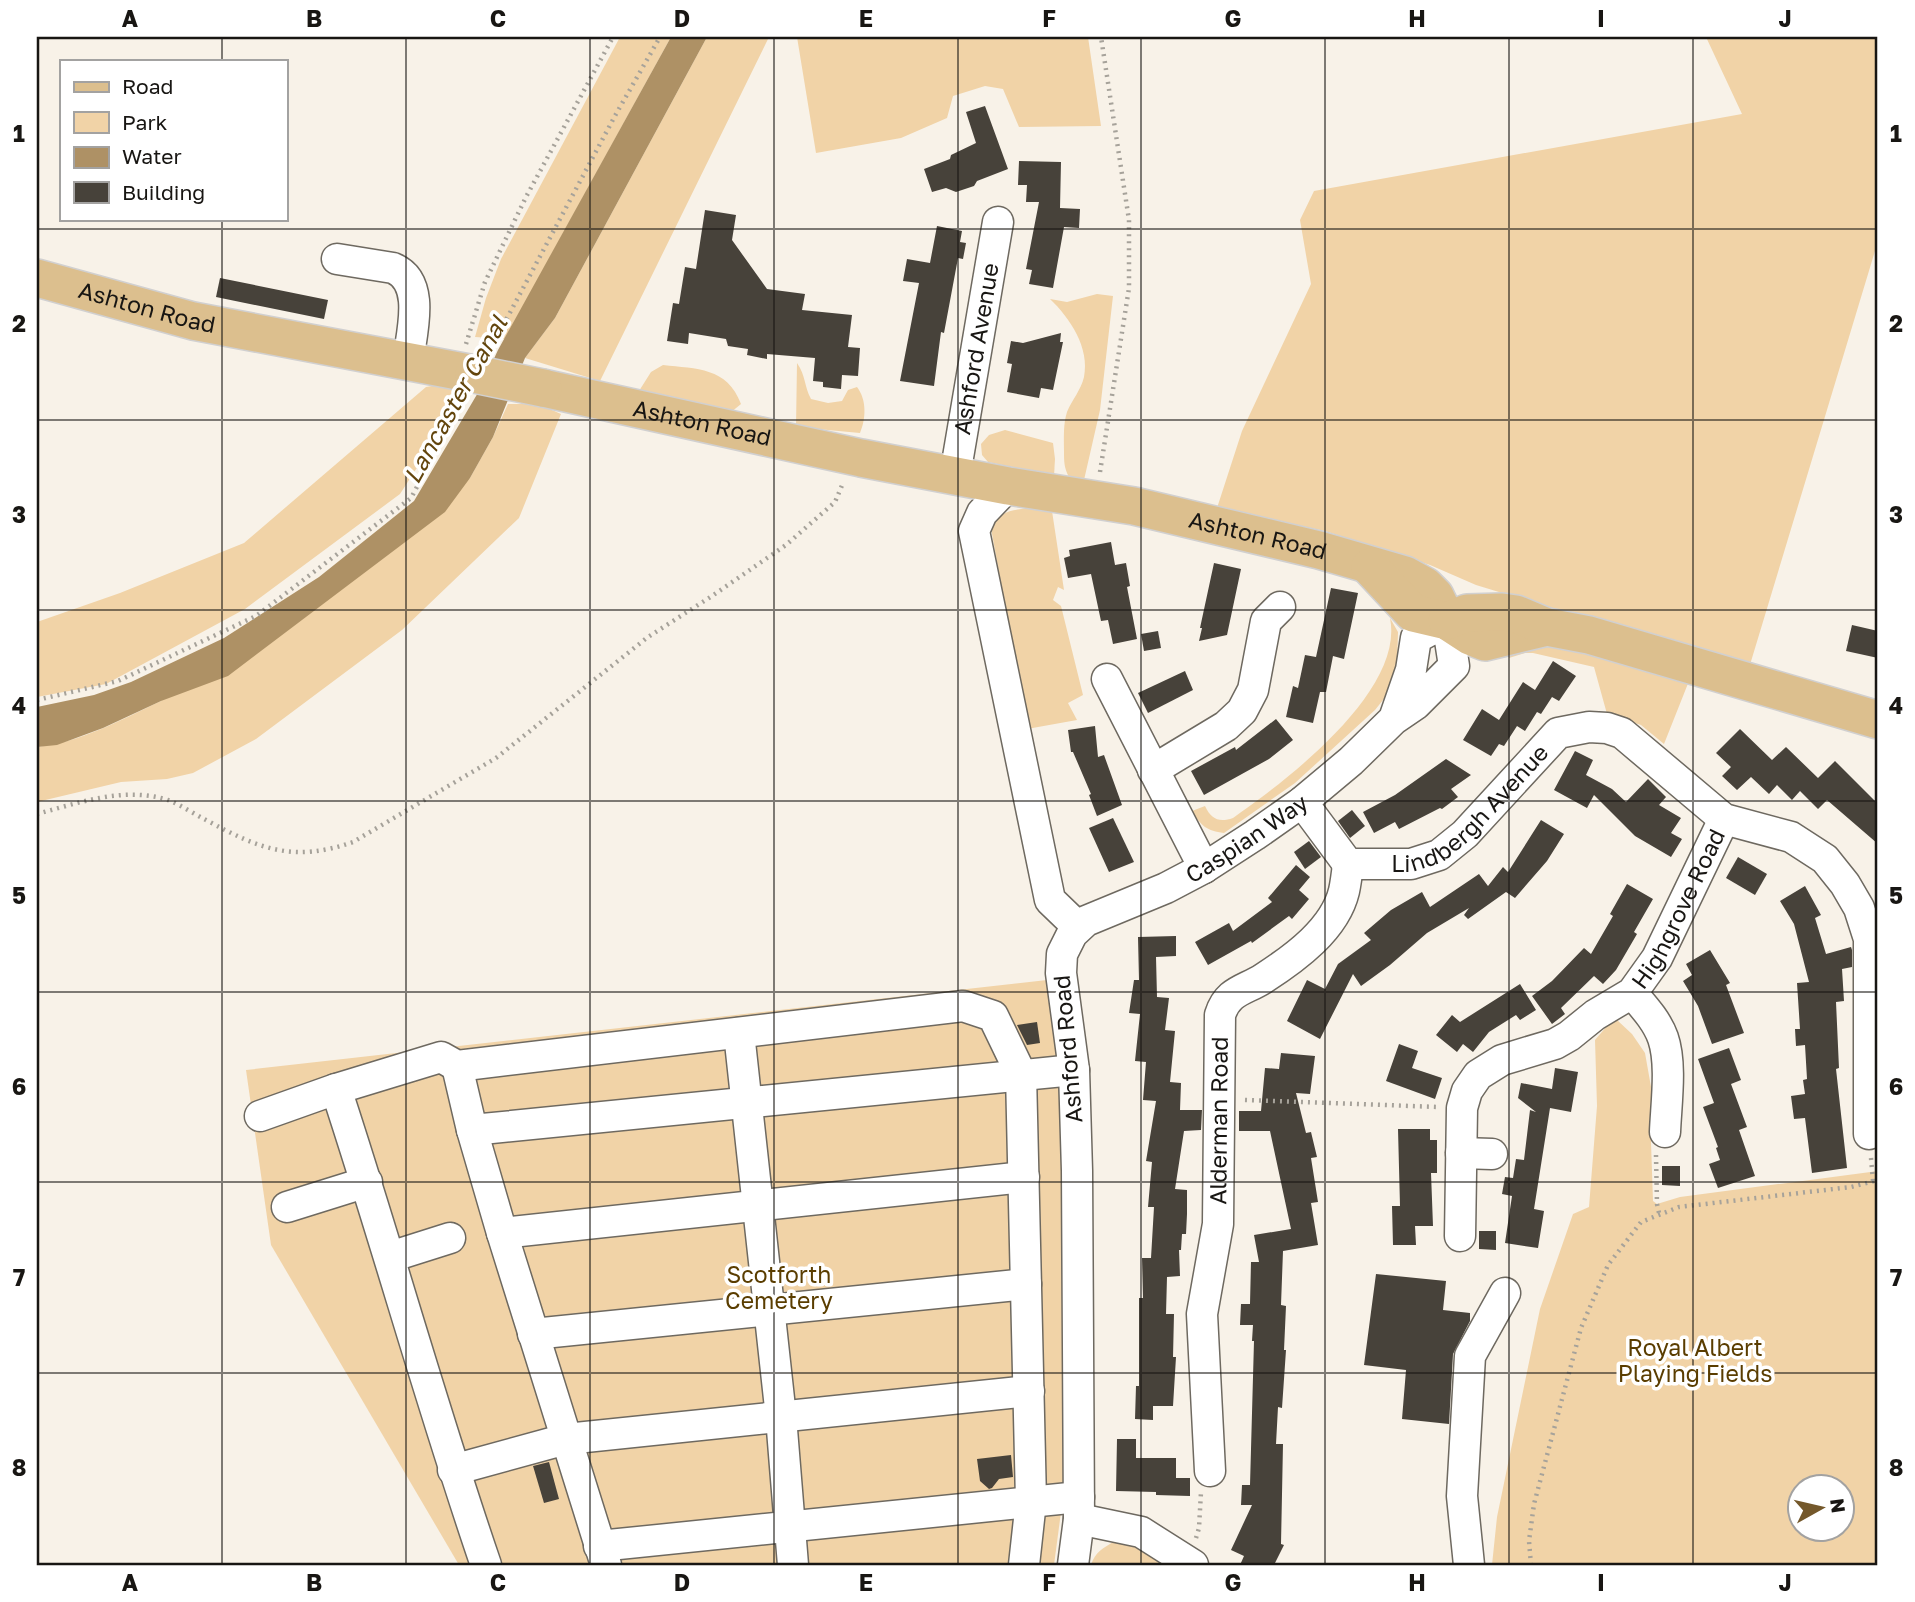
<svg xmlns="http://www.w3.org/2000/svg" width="1915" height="1602" font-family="'Golos Text',sans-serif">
<rect width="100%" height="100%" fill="#f8f2e8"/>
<!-- green -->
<g fill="#f1d3a7" fill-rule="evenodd">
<polygon points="620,37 671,37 505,339 475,337 486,298 501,259"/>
<polygon points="707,37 769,37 600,381 525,358 555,318"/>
<polygon points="797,37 1088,37 1101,126 1019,127 1003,89 985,86 953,96 947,118 901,138 816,153"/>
<polygon points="1706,37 1878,37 1878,241 1749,668 1476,585 1430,565 1325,531 1217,508 1242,431 1311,284 1300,220 1314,191 1742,114"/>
<path d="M1097,294L1113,296L1100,410L1084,480L1069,477C1064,468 1064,461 1064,451C1064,439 1063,424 1067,412C1072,400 1081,390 1084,377C1090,348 1070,318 1050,299L1067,302Z"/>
<path d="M797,363C806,376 804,386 811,399L828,403L842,401L848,390L857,387C867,400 866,419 860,433L796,427Z"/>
<path d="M663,365C697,369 727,367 741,404L730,413L639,391L651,372Z"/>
<polygon points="474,379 400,494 245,609 106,684 37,697 37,622 120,593 244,543 426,387"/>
<path d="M508,404H538L561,414L519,518L402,630L256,739L193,773L167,779L121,782L37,802V747C81,742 121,720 161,701L470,478L493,437Z"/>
<polygon points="1005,430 1053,443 1055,459 1054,476 988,462 982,455 981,444 989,435"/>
<path d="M1030,508L1052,511L1064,590L1058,587L1053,600L1061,606L1083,695L1068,703L1077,720L1027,729L991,528C999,511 1012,510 1030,508Z"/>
<path d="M1390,618L1398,632L1397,665L1387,695L1375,710L1295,783L1224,833C1207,831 1201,826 1192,811L1205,806C1211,819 1219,823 1233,818C1286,781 1405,691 1390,618Z"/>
<polygon points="1539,641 1578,646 1689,681 1664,744 1641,725 1607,714 1594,667 1533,653 1525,653 1509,658 1507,647"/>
<polygon points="1047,980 1058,1060 1064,1140 1063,1497 1054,1565 459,1565 271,1245 246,1070"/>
<path d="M1617,1020L1632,1034L1645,1053L1656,1115L1651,1142L1653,1201L1657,1204L1680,1197L1878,1171V1565H1492L1497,1517L1540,1309L1573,1214L1589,1207L1597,1106L1595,1040L1607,1026ZM1800,1486H1842V1528H1800Z"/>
<path d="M1115,1541L1130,1543L1163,1565H1091C1095,1552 1103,1548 1115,1541Z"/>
</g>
<!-- water -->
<polygon fill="#ae9165" points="671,37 707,37 555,318 525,358 493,437 470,478 445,512 228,676 161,701 103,728 57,745 37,747 37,707 94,695 131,682 224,638 319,577 414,501 479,391 498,350"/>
<!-- building -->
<g fill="#47423a">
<polygon points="985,106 1008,169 977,181 974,186 956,192 946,188 932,192 924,169 950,159 951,155 976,143 966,112"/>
<polygon points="1019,161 1061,162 1060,208 1080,209 1079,228 1064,227 1053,288 1029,284 1032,270 1026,269 1039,202 1026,202 1027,185 1018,185"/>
<polygon points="705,210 736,215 732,240 767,289 805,294 802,310 852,315 848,347 860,348 858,376 842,375 841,389 823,387 823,382 813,381 815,358 767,354 767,359 747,355 748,349 728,346 726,339 689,333 688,344 667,341 673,303 679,304 685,267 696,269"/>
<polygon points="937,226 962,231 960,242 966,243 963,259 958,258 944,333 941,332 934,386 900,381 919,283 903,281 907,259 930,263"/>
<polygon points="220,278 328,300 324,319 216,297"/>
<polygon points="1061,333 1060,342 1063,342 1053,390 1041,388 1039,398 1007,392 1012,364 1007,363 1011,341 1023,343"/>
<polygon points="1111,542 1115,565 1126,563 1130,586 1127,587 1137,639 1113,644 1108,620 1101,621 1091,574 1068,578 1064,558 1070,556 1069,550"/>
<polygon points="1214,563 1241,569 1227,635 1199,641 1202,628 1200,628"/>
<polygon points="1331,588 1358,593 1344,659 1333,656 1326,692 1320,692 1313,723 1286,717 1293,686 1298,688 1305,655 1316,657"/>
<polygon points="1852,625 1878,631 1878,658 1846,651"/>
<polygon points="1158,631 1161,648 1144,651 1141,634"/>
<polygon points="1553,661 1576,676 1559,701 1552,697 1541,714 1537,712 1525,731 1517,726 1504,746 1499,744 1491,756 1463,740 1482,709 1499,720 1523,682 1535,690"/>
<polygon points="1185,671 1193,690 1148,713 1138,693"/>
<polygon points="1276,719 1293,740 1269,759 1204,795 1191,771 1235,747 1236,750"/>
<polygon points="1095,726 1098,757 1104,755 1122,805 1097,816 1089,795 1091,794 1073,752 1071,752 1068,730"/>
<polygon points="1740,729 1772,760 1786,747 1818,778 1835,761 1878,804 1878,844 1827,800 1818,809 1800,791 1792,800 1777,785 1769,794 1751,777 1737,790 1722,776 1731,767 1716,753"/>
<polygon points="1575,751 1593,760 1586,775 1612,789 1626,802 1648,779 1666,797 1659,805 1681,818 1671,833 1682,839 1671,857 1635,836 1594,795 1587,808 1554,790"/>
<polygon points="1446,759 1471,775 1451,789 1458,797 1442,809 1440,808 1399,829 1395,822 1374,833 1363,812 1395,795"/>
<polygon points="1352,810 1365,826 1350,838 1338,821"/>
<polygon points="1113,818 1134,862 1109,872 1089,828"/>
<polygon points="1541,820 1564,834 1547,861 1515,898 1506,892 1468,919 1464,915 1469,908 1427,933 1390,965 1361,986 1353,974 1320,1039 1287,1021 1307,980 1325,989 1338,964 1371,940 1364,933 1391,910 1422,892 1430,907 1479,874 1488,886 1503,867 1508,872"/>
<polygon points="1309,841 1321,857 1305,869 1294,852"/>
<polygon points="1738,857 1767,874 1755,895 1726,878"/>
<polygon points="1296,865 1310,877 1299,890 1309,899 1292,919 1289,916 1252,943 1251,941 1208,965 1195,942 1229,923 1233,931 1272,902 1268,898"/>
<polygon points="1627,884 1653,899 1634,932 1637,934 1616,970 1603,984 1594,976 1561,1008 1565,1014 1552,1024 1532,996 1552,981 1584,948 1591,954 1613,916 1610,914"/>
<polygon points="1805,886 1821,915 1815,918 1826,954 1851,947 1852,950 1852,967 1842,969 1844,1001 1836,1002 1839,1068 1836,1069 1847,1168 1812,1173 1805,1118 1794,1119 1791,1096 1805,1094 1803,1080 1807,1079 1805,1045 1796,1046 1795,1029 1800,1029 1797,983 1809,982 1794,924 1780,901"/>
<polygon points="1176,936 1176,956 1156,957 1157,997 1169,998 1165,1030 1175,1031 1170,1082 1181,1083 1180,1110 1202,1110 1201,1130 1184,1131 1175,1189 1187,1190 1187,1214 1186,1234 1182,1234 1181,1250 1179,1250 1180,1276 1167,1277 1166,1314 1174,1314 1173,1357 1176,1357 1173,1406 1153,1406 1153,1420 1135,1419 1136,1386 1139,1386 1139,1298 1143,1298 1142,1258 1151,1258 1154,1207 1148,1207 1152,1162 1146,1161 1156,1101 1143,1100 1146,1062 1135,1061 1140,1014 1129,1013 1134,980 1139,980 1138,937"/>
<polygon points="1710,950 1730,983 1726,985 1744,1033 1712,1044 1698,1006 1683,981 1692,975 1686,964"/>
<polygon points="1520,984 1536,1010 1520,1020 1516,1015 1489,1032 1473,1052 1463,1044 1457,1052 1436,1035 1452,1015 1460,1022"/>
<polygon points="1037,1022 1040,1043 1027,1045 1017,1025"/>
<polygon points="1399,1044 1418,1051 1412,1068 1442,1078 1435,1099 1386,1081"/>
<polygon points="1729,1048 1741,1080 1731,1084 1747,1127 1739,1130 1755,1176 1718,1188 1709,1164 1720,1160 1716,1148 1718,1147 1703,1107 1714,1103 1698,1059"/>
<polygon points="1281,1053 1315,1056 1310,1094 1296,1093 1306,1133 1311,1132 1317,1157 1311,1158 1318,1202 1311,1203 1318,1245 1283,1251 1281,1305 1286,1306 1284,1350 1286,1350 1282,1408 1278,1407 1276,1444 1283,1444 1281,1544 1284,1545 1274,1565 1240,1565 1244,1556 1231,1550 1252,1505 1241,1505 1242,1485 1250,1485 1254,1341 1252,1341 1253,1325 1240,1325 1241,1304 1250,1304 1251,1262 1259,1262 1254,1235 1291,1229 1270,1131 1239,1131 1239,1111 1261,1111 1265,1068 1279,1069"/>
<polygon points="1555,1068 1578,1072 1571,1112 1550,1108 1534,1209 1544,1211 1538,1248 1505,1243 1512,1196 1502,1194 1505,1177 1513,1178 1516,1159 1524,1160 1530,1110 1536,1112 1518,1098 1521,1083 1552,1089"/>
<polygon points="1398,1129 1430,1129 1430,1140 1437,1140 1437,1173 1431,1173 1433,1226 1415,1226 1416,1245 1393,1245 1392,1206 1400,1206"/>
<polygon points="1662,1166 1680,1166 1680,1186 1662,1185"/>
<polygon points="1479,1231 1496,1231 1496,1250 1479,1249"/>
<polygon points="1376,1274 1446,1281 1443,1310 1470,1313 1470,1321 1453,1354 1449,1424 1402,1419 1406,1370 1364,1365"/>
<polygon points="1117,1439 1136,1439 1136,1458 1176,1458 1176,1478 1190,1478 1190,1496 1156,1495 1156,1492 1116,1491"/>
<polygon points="1011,1455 1013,1477 999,1479 992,1488 989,1489 980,1481 977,1459"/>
<polygon points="549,1462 559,1499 544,1503 533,1466"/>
</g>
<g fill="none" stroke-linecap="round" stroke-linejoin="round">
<defs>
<g id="minor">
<path d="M337,259L393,268C427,282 411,334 408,362"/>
<path id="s1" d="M955,475L998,222"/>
<polyline points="1008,486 982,513 974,531 1050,900 1078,927"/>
<polyline points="1107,679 1204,868"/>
<polyline points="1153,770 1226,726 1242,711 1253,690 1266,621 1280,607"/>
<path id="s2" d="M1302,802L1348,864H1411L1439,855L1465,834L1558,733L1589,727L1607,728L1622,733L1724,819L1791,837L1825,859L1845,884L1859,908L1869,939V1134"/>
<path d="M1632,993C1644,1007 1657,1021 1663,1038C1672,1064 1666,1105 1665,1132"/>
<polyline points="739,1033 781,1417 793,1565"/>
<polyline points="457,1066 472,1130 502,1233 606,1565"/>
<path d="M336,1089C388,1247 432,1408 486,1565"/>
<polyline points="260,1116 336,1089 441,1057 457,1066 963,1006 993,1016 1021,1074 1031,1501 1024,1565"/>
<polyline points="472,1130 1074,1070"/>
<polyline points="1461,1153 1492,1154"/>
<polyline points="287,1207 367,1182"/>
<polyline points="502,1233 1024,1177"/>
<path id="s3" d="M1460,1236L1462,1108L1467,1091L1478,1075L1502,1060L1555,1044L1569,1036L1595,1015L1632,993L1657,958L1724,819"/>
<polyline points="390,1257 450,1238"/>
<polyline points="533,1334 1026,1284"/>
<polyline points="453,1470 566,1439 1029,1391"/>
<path id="s4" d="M1210,1471L1202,1314L1218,1224L1220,1015C1228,990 1244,991 1264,978C1295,958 1335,929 1344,891C1346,882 1347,873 1348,864"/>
<polyline points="1079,1519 1141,1532 1193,1565"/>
<polyline points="599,1546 1079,1497"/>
<path id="s5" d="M1073,1565L1079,1519L1077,1171L1074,1070L1061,973L1062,954L1072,934L1086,921L1166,888L1204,868L1255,835L1302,802L1351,761L1394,719L1416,704L1454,666L1447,621L1416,638L1411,670L1394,719"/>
<polyline points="1469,1565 1462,1496 1470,1356 1505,1293"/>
</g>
<g id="major">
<path id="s6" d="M37,278L193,321L474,374"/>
<path id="s7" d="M543,388L861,458L1008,486L1134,506L1319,550L1405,575L1425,586L1435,596L1447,621"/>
<polyline points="1370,567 1413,613 1447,621 1470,636 1485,642 1547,627"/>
<polyline points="1447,621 1467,613 1502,612 1516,614 1547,627 1589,635 1878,720"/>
</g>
</defs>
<!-- minor casing -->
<use href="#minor" stroke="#6e6960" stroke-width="33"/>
<!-- major casing -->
<use href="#major" stroke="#d1d0d0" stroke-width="40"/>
<!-- path -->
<g stroke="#a6a29a" stroke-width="4.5" stroke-dasharray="2 5" stroke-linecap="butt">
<polyline points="466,344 485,282 526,197 613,37"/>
<polyline points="490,350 616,114 660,37"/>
<polyline points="1100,472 1129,288 1129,220 1101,37"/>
<polyline points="37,700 118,681 256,616 411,498 463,401"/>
<path d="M37,814C78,803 125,786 168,800C181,805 194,814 206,820C260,849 293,863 353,842L496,758L648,637L712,596L786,545L835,502L843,483"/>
<polyline points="1245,1100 1439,1107"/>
<polyline points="1656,1155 1657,1204 1659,1213"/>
<polyline points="1871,1158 1873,1181"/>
<polyline points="1196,1538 1199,1528 1201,1492"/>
<polyline points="1531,1565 1529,1541 1534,1504 1581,1328 1608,1265 1641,1222 1679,1207 1851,1187 1878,1180"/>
</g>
<!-- minor -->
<use href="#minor" stroke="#fff" stroke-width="30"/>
<!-- major -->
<use href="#major" stroke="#dcbf8e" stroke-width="37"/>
<defs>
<polyline id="major-bridge" points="474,374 543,388"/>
</defs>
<!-- major-bridge casing -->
<use href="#major-bridge" stroke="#d1d0d0" stroke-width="40" stroke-linecap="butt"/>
<!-- major-bridge -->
<use href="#major-bridge" stroke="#dcbf8e" stroke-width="37"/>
</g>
<!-- grid -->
<path fill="none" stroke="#181613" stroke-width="2" stroke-opacity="0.55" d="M222,37V61M406,37V1565M590,37V1565M774,37V1565M958,37V1565M1141,37V1565M1325,37V1565M1509,37V1565M1693,37V1565M222,219V1565M37,229H1878M37,420H1878M37,610H1878M37,801H1878M37,992H1878M37,1182H1878M37,1373H1878"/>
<g text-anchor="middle" stroke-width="7" stroke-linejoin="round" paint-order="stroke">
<!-- street labels -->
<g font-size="23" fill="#181613" stroke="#fff">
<text dy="8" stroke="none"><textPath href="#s6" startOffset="114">Ashton Road</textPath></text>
<text dy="8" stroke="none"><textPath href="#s1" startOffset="128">Ashford Avenue</textPath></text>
<text dy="8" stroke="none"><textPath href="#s7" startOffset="163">Ashton Road</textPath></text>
<text dy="8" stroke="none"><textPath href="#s7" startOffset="730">Ashton Road</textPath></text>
<text dy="8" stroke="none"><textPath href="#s2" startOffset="220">Lindbergh Avenue</textPath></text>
<text dy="8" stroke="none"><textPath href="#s5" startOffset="835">Caspian Way</textPath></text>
<text dy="8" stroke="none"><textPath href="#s3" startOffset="438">Highgrove Road</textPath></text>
<text transform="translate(1068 1049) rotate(-95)" y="8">Ashford Road</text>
<text dy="8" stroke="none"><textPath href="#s4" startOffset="352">Alderman Road</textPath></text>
</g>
<!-- park labels -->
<g font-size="23" fill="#5a3d00" stroke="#fff">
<text x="779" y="1283">Scotforth<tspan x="779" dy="26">Cemetery</tspan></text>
<text x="1695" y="1356">Royal Albert<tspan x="1695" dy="26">Playing Fields</tspan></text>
</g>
<!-- water labels -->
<g font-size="24" font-style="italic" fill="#63450d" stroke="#fff">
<text transform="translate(456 400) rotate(-61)" y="8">Lancaster Canal</text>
</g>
</g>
<!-- border -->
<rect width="1915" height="1602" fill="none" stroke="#ffffff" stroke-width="77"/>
<!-- legend -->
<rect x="60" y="60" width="228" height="161" fill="#ffffff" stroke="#a3a2a1" stroke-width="2"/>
<rect x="74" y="82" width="35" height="10" fill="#dcbf8e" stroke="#a3a2a1" stroke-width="2"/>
<text x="122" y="94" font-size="21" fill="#181613">Road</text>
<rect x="74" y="112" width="35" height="21" fill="#f1d3a7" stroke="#a3a2a1" stroke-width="2"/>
<text x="122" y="130" font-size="21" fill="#181613">Park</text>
<rect x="74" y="147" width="35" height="21" fill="#ae9165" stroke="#a3a2a1" stroke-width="2"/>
<text x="122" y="164" font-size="21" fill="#181613">Water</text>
<rect x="74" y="182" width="35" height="21" fill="#47423a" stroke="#a3a2a1" stroke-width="2"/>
<text x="122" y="200" font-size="21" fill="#181613">Building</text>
<!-- north arrow -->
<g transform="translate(1821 1508) rotate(82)"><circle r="33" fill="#ffffff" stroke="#a3a2a1" stroke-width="2"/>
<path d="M0-5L12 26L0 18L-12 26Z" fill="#74582b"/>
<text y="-10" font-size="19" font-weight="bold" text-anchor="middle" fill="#181613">N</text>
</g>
<rect x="38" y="38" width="1838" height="1526" fill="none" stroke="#181613" stroke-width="2.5"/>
<g font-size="23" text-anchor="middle" font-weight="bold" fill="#181613">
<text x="130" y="27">A</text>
<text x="314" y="27">B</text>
<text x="498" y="27">C</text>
<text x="682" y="27">D</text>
<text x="866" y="27">E</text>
<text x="1049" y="27">F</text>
<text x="1233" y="27">G</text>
<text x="1417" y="27">H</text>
<text x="1601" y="27">I</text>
<text x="1785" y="27">J</text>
<text x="19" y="142">1</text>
<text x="1896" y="142">1</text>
<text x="19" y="332">2</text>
<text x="1896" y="332">2</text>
<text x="19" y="523">3</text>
<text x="1896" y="523">3</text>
<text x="19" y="714">4</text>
<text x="1896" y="714">4</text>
<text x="19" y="904">5</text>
<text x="1896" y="904">5</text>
<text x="19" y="1095">6</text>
<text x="1896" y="1095">6</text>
<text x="19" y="1286">7</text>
<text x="1896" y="1286">7</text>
<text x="19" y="1476">8</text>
<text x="1896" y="1476">8</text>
<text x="130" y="1591">A</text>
<text x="314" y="1591">B</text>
<text x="498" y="1591">C</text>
<text x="682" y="1591">D</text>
<text x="866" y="1591">E</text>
<text x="1049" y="1591">F</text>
<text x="1233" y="1591">G</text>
<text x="1417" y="1591">H</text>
<text x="1601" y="1591">I</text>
<text x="1785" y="1591">J</text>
</g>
</svg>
